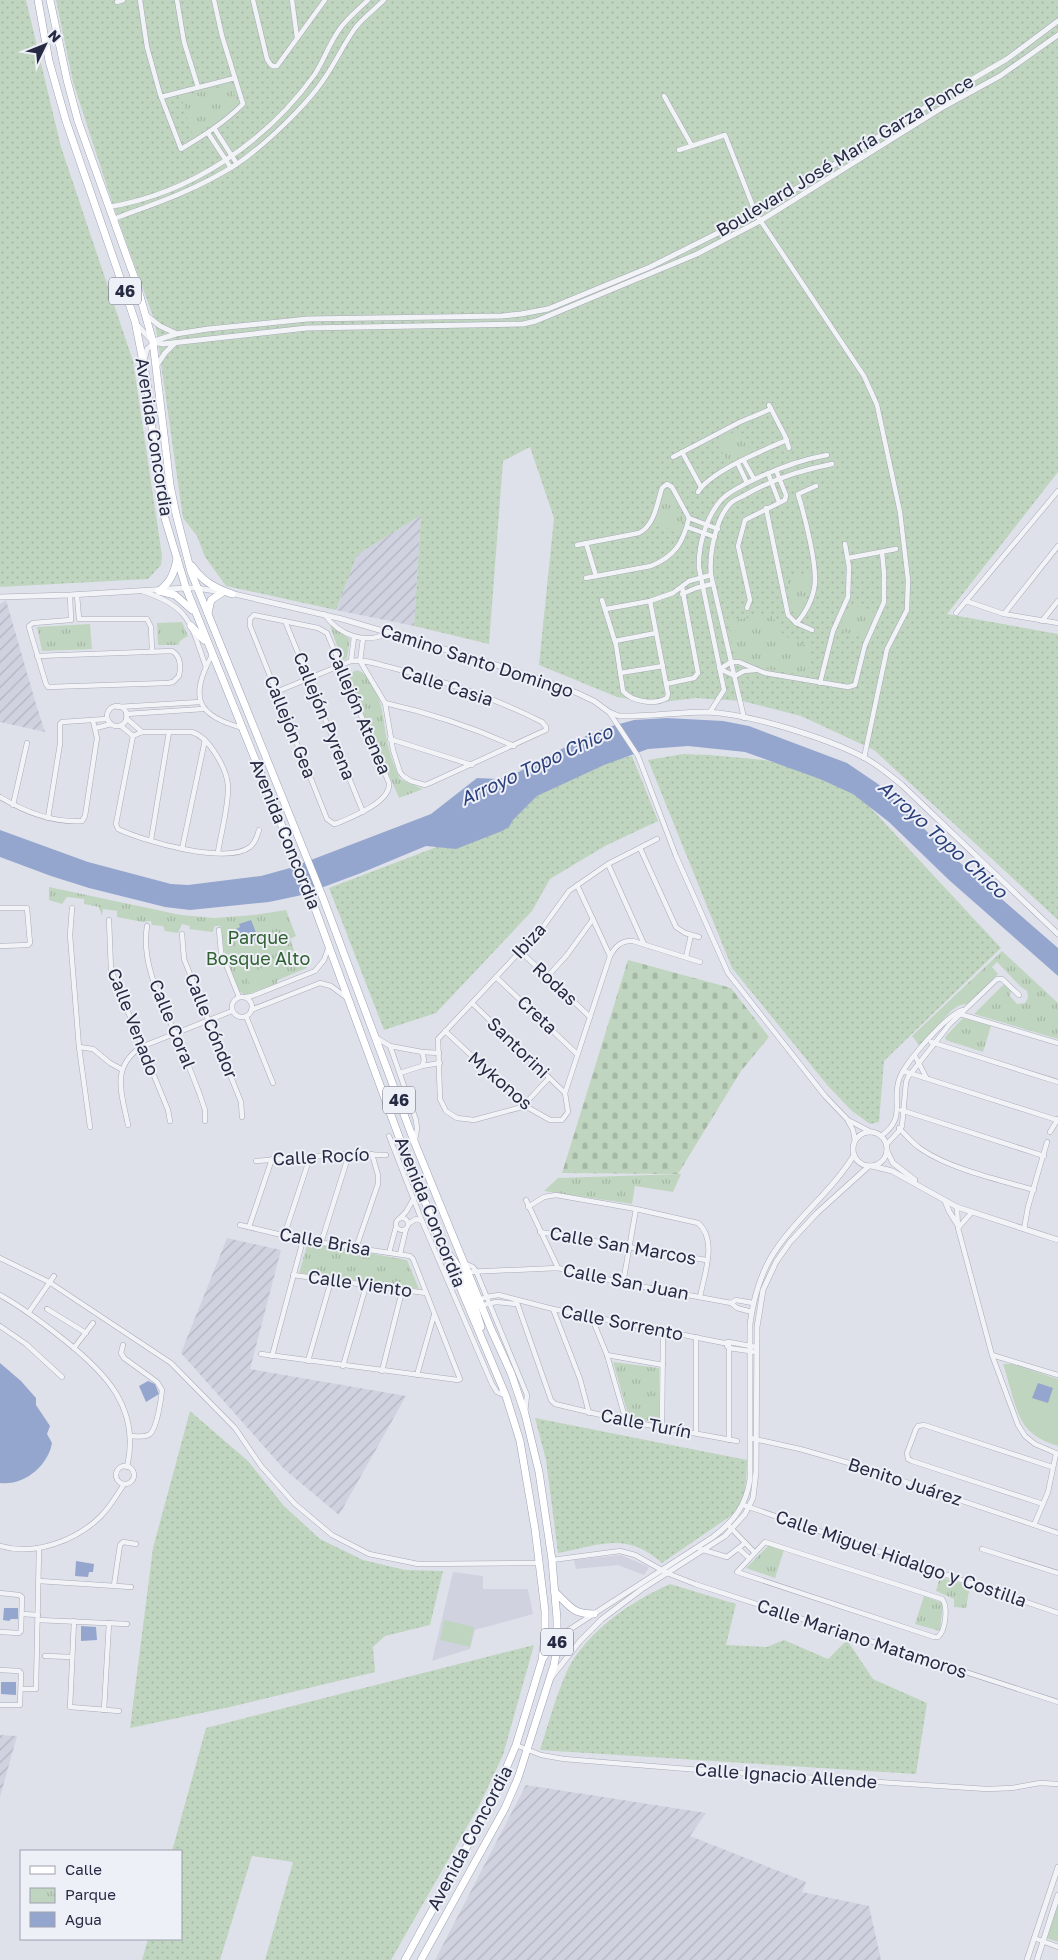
<svg xmlns="http://www.w3.org/2000/svg" width="1058" height="1960" font-family="'Golos Text',sans-serif">
<defs>
<pattern id="industrial-furrows" width="10" height="10" patternUnits="userSpaceOnUse" patternTransform="scale(1.25)"><rect width="10" height="10" fill="#d0d3df"/><path d="M-1 1l2-2M0 10L10 0M9 11l2-2" fill="none" stroke="#b2b5c1"/></pattern>
<pattern id="grass-dots" width="8" height="8" patternUnits="userSpaceOnUse" patternTransform="scale(1.25)"><rect width="8" height="8" fill="#c0d5bf"/><path d="M2 2h.1M6 6h.1" fill="none" stroke="#a5b7a5" stroke-width="1.8" stroke-linecap="round"/></pattern>
<pattern id="cemetery-stones" width="16" height="16" patternUnits="userSpaceOnUse" patternTransform="scale(1.25)"><rect width="16" height="16" fill="#c0d5bf"/><path d="M2 7V4a2 2 0 0 1 4 0v3zM10 15v-3a2 2 0 0 1 4 0v3z" fill="#a5b7a5"/></pattern>
<pattern id="park-tufts" width="24" height="20" patternUnits="userSpaceOnUse" patternTransform="scale(1.25)"><rect width="24" height="20" fill="#c0d5bf"/><path d="M3 7l-1-3M5 7V3M7 7l1-3M15 17l-1-3M17 17v-4M19 17l1-3" fill="none" stroke="#a5b7a5"/></pattern>
</defs>
<rect width="100%" height="100%" fill="#dfe1ea"/>
<!-- built -->
<g fill="#d0d3df">
<polygon points="621,1555 649,1567 644,1575 618,1565 576,1569 574,1560"/>
<polygon points="453,1572 483,1576 483,1589 528,1589 533,1614 475,1630 470,1649 432,1661"/>
</g>
<!-- industrial -->
<g fill="url(#industrial-furrows)">
<polygon points="421,515 414,626 336,610 357,555"/>
<polygon points="6,600 36,704 45,732 0,722 0,604"/>
<polygon points="227,1238 281,1250 250,1369 406,1396 339,1515 284,1469 181,1353"/>
<polygon points="0,1735 17,1736 0,1797"/>
<polygon points="526,1785 706,1813 690,1836 806,1882 802,1892 869,1906 881,1960 435,1960"/>
</g>
<!-- grass -->
<g fill="url(#grass-dots)">
<polygon points="0,0 26,0 61,147 133,361 162,556 161,565 148,579 0,587"/>
<polygon points="56,0 1058,0 1058,472 947,614 1058,634 1058,920 874,750 801,716 742,701 695,698 656,703 617,697 539,665 554,518 530,447 503,461 489,644 414,626 421,515 357,555 336,610 226,586 205,557 197,536 183,518 155,322 114,208 73,82"/>
<polygon points="683,754 710,755 765,760 819,775 855,791 1001,948 884,1061 879,1122 870,1124 852,1111 828,1086 732,968 648,760"/>
<polygon points="632,756 658,821 605,846 550,879 532,911 436,1013 384,1030 329,888 468,835 477,819 593,764"/>
<polygon points="190,1411 248,1461 284,1506 320,1539 363,1560 405,1570 443,1571 430,1625 385,1636 373,1647 375,1672 230,1707 130,1728 153,1548"/>
<path d="M535,1418L747,1460C746,1483 747,1496 732,1515L662,1563C626,1531 600,1545 558,1553L546,1460Z"/>
<path d="M670,1584L736,1604L726,1645L767,1647L784,1640L828,1659L847,1640L873,1679L927,1703L916,1774L540,1750C549,1722 556,1695 568,1669C588,1630 632,1601 670,1584Z"/>
<polygon points="534,1645 503,1755 480,1804 391,1960 265,1960 293,1862 252,1856 220,1960 142,1960 148,1939 181,1939 181,1851 172,1851 206,1728"/>
</g>
<!-- cemetery -->
<polygon fill="url(#cemetery-stones)" points="628,960 731,988 769,1037 741,1071 678,1174 562,1173"/>
<!-- park -->
<g fill="url(#park-tufts)">
<polygon points="231,85 237,105 216,122 193,136 181,97"/>
<polygon points="739,430 750,451 728,463 716,440"/>
<polygon points="667,490 683,518 679,532 654,524 661,497"/>
<polygon points="810,572 812,588 796,616 790,598 787,578"/>
<polygon points="852,605 875,613 864,638 838,630"/>
<polygon points="771,614 784,636 810,647 808,675 771,670 735,658 728,621"/>
<polygon points="182,622 188,636 181,640 178,645 158,645 157,623"/>
<polygon points="90,624 92,649 42,651 37,627"/>
<polygon points="330,625 350,639 347,658 342,661"/>
<path d="M357,670C383,679 383,724 388,746C391,757 395,768 400,779L423,789L399,798L348,679L353,672Z"/>
<polygon points="49,887 181,915 214,918 254,915 286,910 296,936 290,939 298,962 303,961 307,968 278,980 276,984 245,995 239,991 224,951 220,926 215,926 212,932 189,929 190,926 182,924 178,933 165,931 163,926 152,925 151,921 143,922 117,917 117,911 103,909 102,916 99,907 84,904 84,899 67,897 62,904 49,900"/>
<polygon points="1002,951 1058,1003 1058,1039 974,1014 1005,983 1011,990 1010,996 1017,1004 1025,1003 1028,997 1027,991 1020,986 997,962 992,967 998,974 969,1003 958,1006 951,1011 920,1046 912,1036"/>
<polygon points="963,1018 991,1026 983,1052 946,1040 945,1037"/>
<polygon points="681,1174 673,1192 635,1186 632,1204 544,1191 558,1178"/>
<polygon points="308,1242 407,1260 419,1289 299,1273"/>
<polygon points="613,1362 659,1368 659,1423 629,1418"/>
<polygon points="770,1544 784,1550 775,1578 746,1568"/>
<polygon points="940,1577 970,1586 966,1608 954,1607 954,1599 936,1591"/>
<polygon points="924,1596 943,1603 940,1631 915,1624"/>
</g>
<!-- garden -->
<g fill="#c0d5bf">
<polygon points="269,965 274,977 250,985 246,975"/>
<path d="M1003,1364H1012L1058,1379V1446C1045,1442 1030,1435 1023,1423C1015,1411 1008,1378 1003,1364Z"/>
<polygon points="444,1620 474,1627 470,1647 440,1640"/>
<polygon points="1058,1903 1058,1942 1046,1938"/>
</g>
<!-- water -->
<g fill="#95a6ce">
<polygon points="667,718 723,721 749,726 847,763 878,784 950,854 1058,948 1058,976 949,880 889,822 853,794 820,779 745,752 688,746 648,749 604,765 537,796 513,820 509,827 502,831 456,849 426,846 361,873 302,895 269,902 190,910 165,907 89,888 51,876 0,857 0,830 88,862 171,884 188,885 261,876 290,868 431,814 477,778 498,779 511,776 588,735 612,726 634,720"/>
<polygon points="251,920 259,940 244,946 236,929 240,927 239,924"/>
<path d="M0,1363L21,1381L36,1398V1405L50,1426L47,1434L52,1443C48,1466 24,1486 0,1483Z"/>
<polygon points="148,1381 155,1384 159,1394 146,1402 139,1386"/>
<polygon points="1038,1383 1053,1388 1048,1403 1032,1398"/>
<polygon points="76,1561 94,1564 93,1572 89,1572 88,1577 75,1576"/>
<polygon points="4,1608 18,1608 18,1619 11,1619 9,1621 3,1620"/>
<polygon points="81,1626 96,1627 97,1640 81,1641"/>
<polygon points="1,1682 16,1682 16,1695 1,1694"/>
</g>
<g fill="none" stroke-linecap="round" stroke-linejoin="round">
<defs>
<g id="minor">
<path d="M140,0L147,47L160,94L181,149C203,136 224,123 243,104L222,36L214,0"/>
<polyline points="177,0 184,42 198,87"/>
<path d="M253,0L267,59C270,64 271,67 277,66L325,0"/>
<polyline points="292,0 297,38"/>
<polyline points="117,2 123,0"/>
<polyline points="664,96 692,146"/>
<polyline points="161,97 235,78"/>
<polyline points="208,133 231,168"/>
<polyline points="679,150 725,135 756,214 864,376 877,405 900,512 908,580 907,610 887,649 864,758"/>
<path d="M237,164C265,145 306,106 324,79C336,62 344,43 356,27C364,17 375,9 384,0"/>
<path d="M108,207C191,194 267,141 315,74C324,60 329,44 339,30C346,19 358,10 368,0"/>
<path d="M113,219C158,203 196,190 237,164L214,128"/>
<polyline points="769,405 785,436 789,448"/>
<polyline points="682,452 701,487"/>
<polyline points="673,457 740,422 771,409"/>
<polyline points="744,461 754,479"/>
<polyline points="738,464 747,483"/>
<polyline points="768,473 779,502"/>
<path d="M698,492C711,471 764,450 787,440"/>
<polyline points="766,508 788,615 796,623 812,630"/>
<polyline points="687,527 715,537"/>
<polyline points="586,543 596,576"/>
<path d="M577,545L639,533C655,525 657,503 662,488L667,484L672,487L689,518L718,529"/>
<polyline points="848,558 896,549"/>
<path d="M586,578L651,566C675,556 683,543 689,518"/>
<path d="M142,591C191,607 190,623 206,667"/>
<polyline points="682,594 696,588 712,584"/>
<polyline points="77,595 79,619 147,619 151,627 152,651"/>
<path d="M602,600L616,645L623,691C632,702 655,705 667,698L668,694L650,601"/>
<polyline points="966,601 1004,614 1058,623"/>
<polyline points="747,608 750,600 738,546 745,520 785,500 786,495 776,470"/>
<polyline points="606,609 650,601 673,593 689,581 711,575"/>
<polyline points="956,613 1058,491"/>
<path d="M324,614C339,635 366,646 389,632"/>
<polyline points="1004,614 1058,546"/>
<path d="M254,615L318,628L327,633L389,783C391,802 352,817 338,823L334,824L327,819L250,626V619Z"/>
<polyline points="285,621 363,812"/>
<polyline points="1042,621 1058,601"/>
<path d="M796,623C804,616 812,600 814,589C819,570 804,514 798,494L816,486"/>
<polyline points="615,641 656,633"/>
<path d="M212,655C189,697 196,716 243,728"/>
<path d="M37,656L172,651C181,656 181,666 179,676L173,682L168,683L48,687L46,684L29,627V626L33,623L71,620L70,595"/>
<polyline points="351,661 354,637"/>
<polyline points="720,669 731,662 739,662 765,673 848,687 855,685 865,645 884,602 884,573 882,552"/>
<polyline points="720,669 735,676 744,671 755,670"/>
<polyline points="620,673 663,666"/>
<polyline points="820,683 833,631 848,597 849,567 845,544"/>
<polyline points="666,684 694,678 698,673 682,587"/>
<path d="M276,692L351,661C365,659 380,665 393,668C444,681 495,698 542,722L546,727V730L430,783L425,785L411,781L403,776L400,772L393,750L385,703L360,661L363,639"/>
<path d="M385,703C430,713 472,727 514,746"/>
<circle cx="117" cy="716" r="10"/>
<polyline points="118,707 200,702"/>
<polyline points="609,712 638,756 676,856 728,973 825,1096 848,1120 871,1132"/>
<path d="M710,712L724,690L699,568C698,546 706,517 721,500C728,492 738,488 747,483C773,470 799,460 827,455"/>
<polyline points="126,714 203,709"/>
<polyline points="126,718 142,732"/>
<path d="M744,718L711,575C709,555 715,521 729,505C733,500 740,498 745,495C773,479 801,470 832,464"/>
<polyline points="121,726 133,736"/>
<polyline points="96,728 111,724"/>
<path d="M133,736L116,824L118,829C143,841 226,865 250,847C256,842 257,836 259,830"/>
<path d="M133,736L142,732H192C209,737 227,769 228,786C229,804 221,833 218,852"/>
<polyline points="390,739 472,765"/>
<path d="M0,797C25,812 52,823 82,821L85,816L97,738L93,721"/>
<polyline points="13,805 27,743"/>
<polyline points="48,818 60,744 60,724 62,722 107,719"/>
<polyline points="151,840 169,732"/>
<polyline points="640,848 676,927 685,933 699,937"/>
<polyline points="182,849 205,740"/>
<polyline points="608,864 644,944"/>
<polyline points="577,885 610,956"/>
<polyline points="0,908 27,908 30,943 28,945 0,946"/>
<polyline points="72,908 70,935 79,1047 90,1127"/>
<polyline points="109,920 111,970 168,1110 170,1121"/>
<path d="M147,926C141,964 161,1000 175,1033C184,1054 192,1074 200,1095L205,1110V1121"/>
<polyline points="219,930 221,952 239,997"/>
<polyline points="182,934 184,959 241,1102 242,1117"/>
<polyline points="520,951 590,1017"/>
<polyline points="686,957 691,935"/>
<polyline points="548,976 567,955 593,919"/>
<polyline points="496,977 577,1054"/>
<polyline points="245,997 252,996 315,971 324,960 329,946"/>
<circle cx="242" cy="1007" r="10"/>
<polyline points="472,1003 565,1093"/>
<polyline points="251,1010 320,983 331,986 347,998"/>
<polyline points="960,1014 1058,1043"/>
<polyline points="246,1016 273,1083"/>
<path d="M445,1031L527,1107L550,1120H562L568,1112L565,1093L610,956C615,947 621,940 633,941L700,962"/>
<polyline points="377,1038 390,1046 422,1052 424,1060 422,1066 400,1073"/>
<polyline points="931,1042 1058,1082"/>
<polyline points="390,1046 416,1120 417,1129 415,1140"/>
<polyline points="79,1047 93,1049 110,1063 121,1069"/>
<polyline points="422,1052 439,1053"/>
<polyline points="915,1056 926,1077"/>
<polyline points="422,1066 440,1063"/>
<polyline points="903,1071 1057,1120"/>
<polyline points="549,1078 522,1107 474,1120 457,1118 446,1111 440,1099 438,1039 543,927 569,891 608,864 657,839"/>
<polyline points="901,1110 1044,1156"/>
<polyline points="848,1121 853,1130 855,1141"/>
<path d="M128,1125C122,1094 110,1068 141,1047L232,1011"/>
<path d="M899,1128C906,1135 912,1143 921,1149C950,1169 999,1180 1034,1190"/>
<polyline points="1050,1132 1058,1119"/>
<polyline points="389,1136 422,1221 492,1384 497,1392 506,1396"/>
<path d="M881,1136C908,1117 890,1101 900,1077C907,1061 946,1015 963,1010"/>
<polyline points="886,1145 898,1132 902,1126 906,1082 908,1077 949,1025 997,979 1002,979 1019,995"/>
<polyline points="256,1161 349,1154 386,1155"/>
<polyline points="526,1200 558,1268"/>
<path d="M528,1207L544,1197L556,1195L636,1209L698,1223C718,1240 704,1275 700,1297"/>
<polyline points="957,1207 958,1228 992,1355 1018,1425 1025,1436 1035,1444 1058,1454"/>
<circle cx="402" cy="1224" r="6"/>
<polyline points="399,1219 406,1212 414,1198"/>
<polyline points="408,1224 416,1219 422,1221"/>
<polyline points="240,1225 303,1240 410,1256 413,1259 460,1379 458,1380 261,1354"/>
<polyline points="249,1227 272,1159"/>
<polyline points="958,1228 972,1212"/>
<polyline points="1024,1229 1028,1207 1047,1142"/>
<polyline points="540,1232 706,1260"/>
<polyline points="284,1236 310,1157"/>
<polyline points="321,1243 349,1154"/>
<polyline points="356,1248 378,1184 378,1175 372,1154"/>
<polyline points="389,1253 396,1227"/>
<polyline points="400,1254 406,1229"/>
<polyline points="0,1258 49,1282 171,1363 235,1428 261,1466 295,1504 332,1535 369,1554 418,1564 539,1563"/>
<polyline points="464,1263 473,1267 476,1271 527,1395 525,1413"/>
<polyline points="467,1272 558,1268 623,1283 731,1303 736,1300 753,1303"/>
<polyline points="293,1275 426,1293"/>
<polyline points="623,1283 636,1209"/>
<path d="M0,1295C23,1308 43,1323 63,1339C105,1372 141,1408 127,1467"/>
<polyline points="516,1300 551,1400 555,1404 626,1421 737,1441"/>
<polyline points="477,1301 486,1297 499,1295 553,1309 724,1343 729,1342 756,1347"/>
<polyline points="731,1303 737,1308 752,1312"/>
<polyline points="479,1306 496,1302 517,1304"/>
<polyline points="47,1309 86,1333"/>
<polyline points="553,1309 580,1379 589,1413"/>
<polyline points="29,1312 54,1276"/>
<polyline points="591,1316 607,1355 626,1421"/>
<polyline points="0,1326 26,1344 62,1377"/>
<polyline points="729,1342 729,1440"/>
<path d="M123,1345L121,1353L124,1358L157,1382L162,1390C161,1400 157,1428 150,1434C145,1438 136,1436 130,1436"/>
<polyline points="727,1346 729,1348 756,1352"/>
<polyline points="74,1348 93,1323"/>
<polyline points="607,1355 663,1365"/>
<polyline points="992,1355 1058,1375"/>
<polyline points="272,1356 303,1240"/>
<polyline points="308,1361 331,1281"/>
<polyline points="343,1366 366,1286"/>
<polyline points="382,1371 402,1291"/>
<polyline points="417,1375 434,1315"/>
<polyline points="662,1428 663,1330"/>
<polyline points="696,1433 696,1337"/>
<polyline points="750,1438 800,1449 849,1463 1058,1533"/>
<circle cx="125" cy="1475" r="9"/>
<polyline points="1043,1504 912,1461 908,1459 907,1453 916,1429 918,1426 924,1425 1052,1467"/>
<polyline points="743,1505 1058,1613"/>
<polyline points="1034,1525 1048,1492 1056,1454"/>
<polyline points="730,1527 755,1553"/>
<path d="M765,1542L942,1599C948,1606 946,1630 938,1637H934L737,1572Z"/>
<path d="M0,1546C34,1556 76,1541 101,1516C110,1507 117,1495 124,1484"/>
<polyline points="700,1549 727,1557 745,1543"/>
<polyline points="739,1549 749,1558"/>
<polyline points="982,1549 1058,1573"/>
<polyline points="552,1560 620,1551 635,1555 667,1573 695,1584 1058,1702"/>
<polyline points="39,1581 131,1587"/>
<polyline points="114,1585 120,1545 123,1542 136,1544"/>
<polyline points="0,1593 19,1595 22,1597 21,1631 19,1633 0,1632"/>
<polyline points="22,1614 38,1615"/>
<polyline points="38,1620 127,1624"/>
<polyline points="74,1621 70,1707 119,1711"/>
<polyline points="45,1656 72,1657"/>
<polyline points="0,1670 19,1671 21,1673 20,1705 0,1705"/>
<polyline points="21,1689 36,1689 39,1548"/>
<polyline points="104,1710 109,1623"/>
<polyline points="516,1745 541,1755 564,1759 737,1773 987,1789 1012,1788 1040,1783 1058,1784"/>
<polyline points="1034,1938 1058,1947"/>
</g>
<g id="tertiary">
<polyline points="145,314 160,326 175,333"/>
<polyline points="138,326 153,342 163,344 307,328 523,324 536,321 697,254 760,221 945,106 1000,76 1058,35"/>
<polyline points="144,361 147,349 157,340 176,334 208,329 308,319 502,316 521,314 548,309 650,267 756,214 940,98 1007,59 1058,21"/>
<polyline points="157,365 165,353 175,343"/>
<path d="M230,593L342,619L471,657L534,677L577,693L594,701L609,712L619,716C648,717 678,712 707,712C750,714 827,738 865,758C878,765 890,775 902,785L1058,934"/>
<polyline points="0,597 70,595 186,588 197,588 221,592"/>
<circle cx="870" cy="1149" r="17"/>
<polyline points="887,1151 893,1163 915,1180"/>
<polyline points="872,1166 892,1171 957,1207 1058,1240"/>
<polyline points="945,1201 949,1211 957,1224"/>
<path d="M558,1637L713,1537C734,1521 746,1506 750,1479V1324C753,1301 759,1279 770,1259C793,1220 831,1193 854,1155"/>
<polyline points="550,1679 580,1641 602,1619 642,1589 725,1536 745,1514 753,1498 756,1472 757,1327 763,1290 776,1262 790,1242 817,1213 869,1166"/>
<polyline points="1027,1960 1058,1867"/>
<polyline points="1037,1960 1058,1895"/>
</g>
<g id="primary">
<polyline points="38,0 49,61 66,121 135,321 147,382 159,492 163,512 186,588 313,903 402,1145 445,1251 506,1396 520,1441 535,1529 545,1611 545,1636 542,1660 516,1745 495,1795 405,1960"/>
<polyline points="50,0 67,80 78,121 136,282 153,342 170,485 176,514 191,572 323,898 414,1141 491,1329 511,1373 525,1414 539,1472 552,1560 557,1619 557,1649 554,1665 518,1778 505,1808 421,1960"/>
<path d="M192,566C202,581 215,588 232,594"/>
<polyline points="159,591 175,595 192,610"/>
<path d="M159,591C171,582 174,573 177,559"/>
<polyline points="208,613 211,600 223,592"/>
<polyline points="191,626 204,640"/>
<path d="M447,1253C461,1263 476,1309 481,1327"/>
<path d="M555,1592C570,1606 572,1614 594,1614"/>
<polyline points="543,1658 557,1638"/>
</g>
</defs>
<!-- minor casing -->
<use href="#minor" stroke="#a8aab8" stroke-width="5.5"/>
<!-- tertiary casing -->
<use href="#tertiary" stroke="#a8aab8" stroke-width="6"/>
<!-- primary casing -->
<use href="#primary" stroke="#9ca2b7" stroke-width="8"/>
<!-- minor -->
<use href="#minor" stroke="#f2f3f7" stroke-width="4.5"/>
<!-- tertiary -->
<use href="#tertiary" stroke="#f2f3f7" stroke-width="5"/>
<!-- primary -->
<use href="#primary" stroke="#fff" stroke-width="7"/>
</g>
<g text-anchor="middle" stroke-width="4" stroke-linejoin="round" paint-order="stroke">
<!-- shield labels -->
<g fill="#eef0f7" stroke="#626579" stroke-width="1">
<rect x="109" y="277.5" width="32" height="27" rx="4"/>
<rect x="383" y="1086.5" width="32" height="27" rx="4"/>
<rect x="541" y="1628.5" width="32" height="27" rx="4"/>
</g>
<g font-size="16" font-weight="bold" fill="#262a43">
<text x="125" y="297">46</text>
<text x="399" y="1106">46</text>
<text x="557" y="1648">46</text>
</g>
<!-- street labels -->
<g font-size="18" fill="#262a43" stroke="#eef0f7">
<text transform="translate(845 156) rotate(-31)" y="6">Boulevard José María Garza Ponce</text>
<text transform="translate(154 437) rotate(81)" y="6">Avenida Concordia</text>
<text transform="translate(477 661) rotate(18)" y="6">Camino Santo Domingo</text>
<text transform="translate(447 686) rotate(18)" y="6">Calle Casia</text>
<text transform="translate(359 711) rotate(67)" y="6">Callejón Atenea</text>
<text transform="translate(324 716) rotate(68)" y="6">Callejón Pyrena</text>
<text transform="translate(290 727) rotate(68)" y="6">Callejón Gea</text>
<text transform="translate(285 834) rotate(68)" y="6">Avenida Concordia</text>
<text transform="translate(529 941) rotate(-48)" y="6">Ibiza</text>
<text transform="translate(555 984) rotate(43)" y="6">Rodas</text>
<text transform="translate(537 1015) rotate(43)" y="6">Creta</text>
<text transform="translate(133 1022) rotate(69)" y="6">Calle Venado</text>
<text transform="translate(172 1024) rotate(68)" y="6">Calle Coral</text>
<text transform="translate(211 1026) rotate(68)" y="6">Calle Cóndor</text>
<text transform="translate(518 1048) rotate(44)" y="6">Santorini</text>
<text transform="translate(500 1081) rotate(41)" y="6">Mykonos</text>
<text transform="translate(321 1157) rotate(-3)" y="6">Calle Rocío</text>
<text transform="translate(430 1212) rotate(68)" y="6">Avenida Concordia</text>
<text transform="translate(325 1242) rotate(10)" y="6">Calle Brisa</text>
<text transform="translate(623 1246) rotate(10)" y="6">Calle San Marcos</text>
<text transform="translate(626 1282) rotate(11)" y="6">Calle San Juan</text>
<text transform="translate(360 1284) rotate(8)" y="6">Calle Viento</text>
<text transform="translate(622 1323) rotate(11)" y="6">Calle Sorrento</text>
<text transform="translate(646 1424) rotate(11)" y="6">Calle Turín</text>
<text transform="translate(905 1482) rotate(18)" y="6">Benito Juárez</text>
<text transform="translate(901 1559) rotate(19)" y="6">Calle Miguel Hidalgo y Costilla</text>
<text transform="translate(862 1639) rotate(18)" y="6">Calle Mariano Matamoros</text>
<text transform="translate(786 1776) rotate(4)" y="6">Calle Ignacio Allende</text>
<text transform="translate(470 1838) rotate(-62)" y="6">Avenida Concordia</text>
</g>
<!-- park labels -->
<g font-size="18" fill="#316032" stroke="#eef0f7">
<text x="258" y="944">Parque<tspan x="258" dy="21">Bosque Alto</tspan></text>
</g>
<!-- water labels -->
<g font-size="19" font-style="italic" fill="#2b3f7b" stroke="#eef0f7">
<text transform="translate(536 765) rotate(-25)" y="7">Arroyo Topo Chico</text>
<text transform="translate(943 839) rotate(42)" y="7">Arroyo Topo Chico</text>
</g>
</g>
<!-- legend -->
<rect x="20" y="1850" width="162" height="90" fill="#eef0f7" stroke="#9ea1af"/>
<rect x="30" y="1866" width="25" height="8" fill="#ffffff" stroke="#9ea1af"/>
<text x="65" y="1875" font-size="15" fill="#262a43">Calle</text>
<rect x="30" y="1888" width="25" height="15" fill="url(#park-tufts)" stroke="#9ea1af"/>
<text x="65" y="1900" font-size="15" fill="#262a43">Parque</text>
<rect x="30" y="1912" width="25" height="15" fill="#95a6ce" stroke="#9ea1af"/>
<text x="65" y="1925" font-size="15" fill="#262a43">Agua</text>
<!-- north arrow -->
<g transform="translate(45 45) rotate(47)" stroke="#eef0f7" stroke-width="4" paint-order="stroke">
<path d="M0-4L9 19L0 12L-9 19Z" fill="#262a43"/>
<text y="-8" font-size="14" font-weight="bold" text-anchor="middle" fill="#262a43">N</text>
</g>
</svg>
